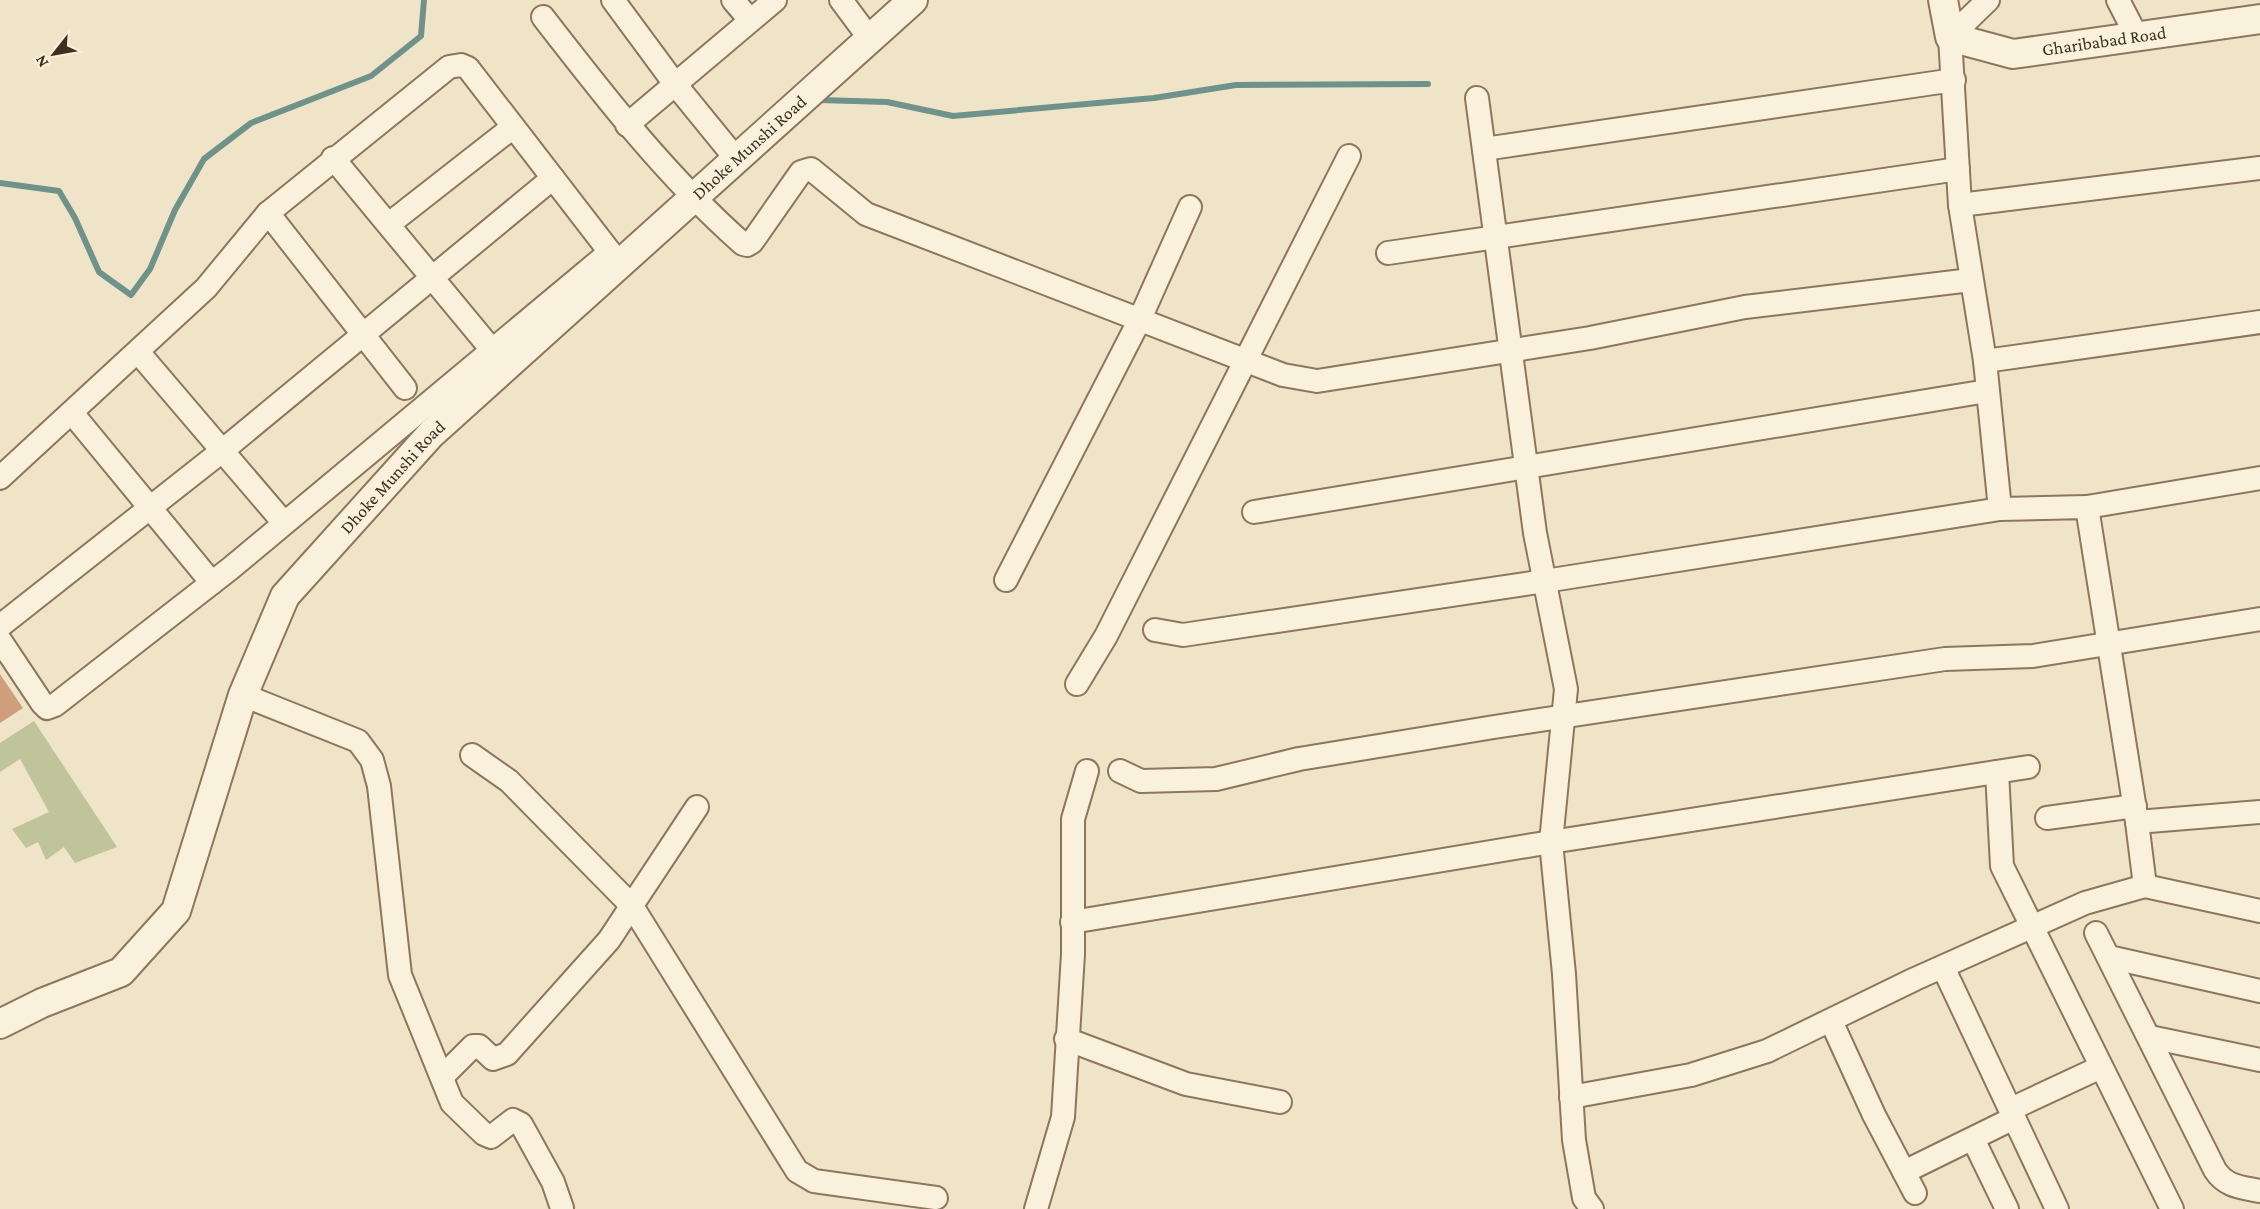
<svg xmlns="http://www.w3.org/2000/svg" width="2260" height="1209" font-family="'Crimson Pro',serif">
<rect width="100%" height="100%" fill="#f0e4c8"/>
<!-- cemetery -->
<polygon fill="#bfc49a" points="34,721 117,847 75,863 64,847 46,860 38,842 26,848 12,829 49,812 20,759 0,772 0,743"/>
<g fill="none" stroke-linecap="round" stroke-linejoin="round">
<!-- stream -->
<g stroke="#6f938a" stroke-width="6">
<polyline points="819,100 887,102 953,116 1154,98 1236,85 1428,84"/>
<polyline points="0,183 59,191 75,218 99,272 131,295 150,269 175,210 204,159 251,123 371,76 421,36 424,0"/>
</g>
</g>
<!-- building -->
<polygon fill="#cf9f7d" points="0,674 23,708 0,723"/>
<g fill="none" stroke-linecap="round" stroke-linejoin="round">
<defs>
<g id="minor">
<polyline points="613,0 675,84 737,160"/>
<polyline points="733,0 750,20"/>
<polyline points="841,0 870,39"/>
<polyline points="1988,0 1950,37 1960,205 1985,361 2000,509 2087,507 2137,822 2145,886 2260,911"/>
<polyline points="2118,0 2137,37"/>
<path d="M543,17C605,97 666,176 743,244L747,245L752,242L801,172L811,169L866,214L1283,375L1317,381L1590,338L1745,307L1971,280"/>
<polyline points="1477,98 1535,533 1566,689 1551,842 1564,974 1574,1140 1584,1198 1592,1209"/>
<polyline points="627,125 775,0"/>
<polyline points="1484,149 1954,80"/>
<polyline points="333,158 492,350"/>
<polyline points="1960,205 2260,168"/>
<polyline points="268,213 405,388"/>
<polyline points="389,224 513,127"/>
<polyline points="1388,253 1958,169"/>
<polyline points="138,352 284,523"/>
<polyline points="1985,361 2260,322"/>
<polyline points="72,413 212,583"/>
<polyline points="0,478 206,288 268,213 449,67 461,65 468,68 620,265"/>
<polyline points="2087,507 2260,478"/>
<polyline points="1254,512 1987,391"/>
<polyline points="1006,580 1139,321 1190,207"/>
<polyline points="0,626 222,451 553,178"/>
<polyline points="1155,630 1183,635 1545,581 2000,509"/>
<polyline points="0,640 42,703 47,708 55,705 231,568 610,252"/>
<polyline points="1077,684 1106,636 1349,156"/>
<polyline points="243,695 358,741 372,760 379,786 400,975 452,1103 484,1134 491,1137 513,1120 521,1124 553,1182 562,1208"/>
<polyline points="472,755 509,781 632,906 797,1171 814,1181 936,1198"/>
<polyline points="1120,771 1141,781 1216,779 1299,759 1494,727 1945,659 2033,656 2260,619"/>
<polyline points="1997,772 2002,866 2172,1209"/>
<polyline points="2047,818 2135,806"/>
<polyline points="2137,822 2260,812"/>
<polyline points="1072,922 1551,842 2028,767"/>
<path d="M2096,933L2215,1170C2226,1187 2241,1187 2260,1191"/>
<polyline points="2109,957 2260,991"/>
<polyline points="1943,967 2057,1209"/>
<polyline points="1831,1021 1874,1115 1915,1193"/>
<polyline points="2150,1037 2260,1060"/>
<polyline points="1066,1039 1186,1084 1280,1102"/>
<polyline points="442,1077 473,1046 479,1046 493,1059 507,1054 609,940 697,807"/>
<polyline points="1571,1097 1691,1075 1767,1051 1915,979 2085,903 2145,886"/>
<polyline points="2011,1109 2101,1067"/>
<polyline points="1973,1139 2007,1209"/>
<polyline points="1904,1172 2014,1118"/>
<polyline points="1036,1209 1063,1117 1073,954 1073,819 1087,771"/>
</g>
<g id="tertiary">
<path id="s1" d="M1943,0L1950,37L2013,54L2260,19"/>
<path id="s2" d="M0,1024L42,1003L121,972L176,911L243,695L285,596L431,434L913,0"/>
</g>
</defs>
<!-- minor casing -->
<use href="#minor" stroke="#8d765c" stroke-width="26"/>
<!-- tertiary casing -->
<use href="#tertiary" stroke="#8d765c" stroke-width="32"/>
<!-- minor -->
<use href="#minor" stroke="#faf1dc" stroke-width="22"/>
<!-- tertiary -->
<use href="#tertiary" stroke="#faf1dc" stroke-width="28"/>
</g>
<g text-anchor="middle" stroke-width="5" stroke-linejoin="round" paint-order="stroke">
<!-- street labels -->
<g font-size="18" fill="#3d2e20" stroke="#f7eed8">
<text dy="6" stroke="none"><textPath href="#s1" startOffset="195">Gharibabad Road</textPath></text>
<text dy="6" stroke="none"><textPath href="#s2" startOffset="1194">Dhoke Munshi Road</textPath></text>
<text dy="6" stroke="none"><textPath href="#s2" startOffset="708">Dhoke Munshi Road</textPath></text>
</g>
</g>
<!-- north arrow -->
<g transform="translate(54 54) rotate(239)" stroke="#f7eed8" stroke-width="4.5" paint-order="stroke">
<path d="M0-4.5L10 22L0 15L-10 22Z" fill="#3d2e20"/>
<text y="-9" font-size="16" font-weight="bold" text-anchor="middle" fill="#3d2e20">N</text>
</g>
</svg>
